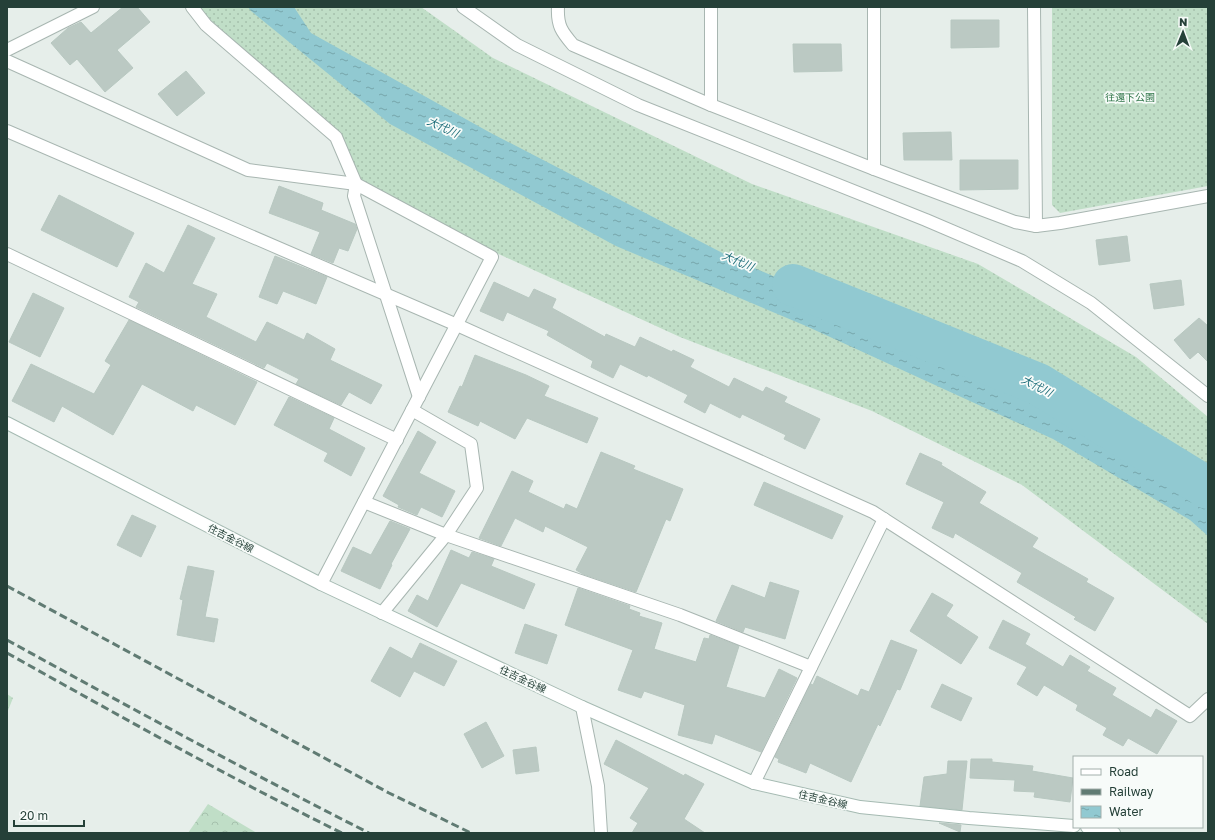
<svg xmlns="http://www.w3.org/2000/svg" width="1215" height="840" font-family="'Golos Text','Noto Sans JP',sans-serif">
<defs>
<pattern id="grass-dots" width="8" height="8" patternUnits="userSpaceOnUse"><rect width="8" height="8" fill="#c0dec7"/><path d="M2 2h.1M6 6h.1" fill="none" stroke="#a5c0ac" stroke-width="1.8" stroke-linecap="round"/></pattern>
<pattern id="forest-crowns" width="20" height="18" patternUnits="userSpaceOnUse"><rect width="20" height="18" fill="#c0dec7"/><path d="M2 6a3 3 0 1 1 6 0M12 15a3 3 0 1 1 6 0" fill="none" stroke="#a5c0ac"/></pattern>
<pattern id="water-ripples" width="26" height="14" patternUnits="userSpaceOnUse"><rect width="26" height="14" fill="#91c9d1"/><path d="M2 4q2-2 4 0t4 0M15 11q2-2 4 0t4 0" fill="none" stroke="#76a5ab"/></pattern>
</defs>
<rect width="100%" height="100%" fill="#e6eeea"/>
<!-- grass -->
<g fill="url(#grass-dots)">
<polygon points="199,7 421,7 493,58 752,184 978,264 1136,357 1208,417 1208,624 1022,485 872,411 680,337 420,218 356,184 334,131 207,17"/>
<polygon points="1052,7 1208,7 1208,186 1060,213 1052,205"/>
</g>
<!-- forest -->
<g fill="url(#forest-crowns)">
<polygon points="7,694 13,698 7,713"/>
<polygon points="208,804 257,833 188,833"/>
</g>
<!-- water -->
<polygon fill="url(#water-ripples)" points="248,7 294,7 311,33 489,132 736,260 1160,444 1208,482 1208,536 1190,520 1053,439 806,326 616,246 390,124 251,11"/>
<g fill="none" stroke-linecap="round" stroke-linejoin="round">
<!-- river -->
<polyline stroke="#91c9d1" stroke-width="42" points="793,285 1038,384 1208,488"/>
</g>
<!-- building -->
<g fill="#bbc9c3" stroke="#b8c8c1">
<polygon points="123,7 137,7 150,22 117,50 133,68 105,92 77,59 70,65 51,43 68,28 81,22 91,33"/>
<polygon points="951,20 999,20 999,47 951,48"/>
<polygon points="793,44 841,44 842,71 794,72"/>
<polygon points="186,71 205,93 177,116 158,94"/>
<polygon points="951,132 952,160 904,160 903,133"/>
<polygon points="960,160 1018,160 1018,189 960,190"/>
<polygon points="279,186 323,203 321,210 355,224 357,229 348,251 339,248 333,263 311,254 320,232 269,213"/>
<polygon points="59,195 134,233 117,267 41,230"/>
<polygon points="188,225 215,238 192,284 217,294 206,317 256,342 267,322 304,340 307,333 335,349 330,360 382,385 371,404 349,392 341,405 296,384 299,379 267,363 264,368 136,307 139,302 129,297 146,263 164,273"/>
<polygon points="1127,236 1130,261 1099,265 1096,240"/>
<polygon points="275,256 327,277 316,304 283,291 277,304 259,297"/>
<polygon points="1181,280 1184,305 1154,309 1150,284"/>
<polygon points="494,282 529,298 534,289 556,299 552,308 605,337 606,334 635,347 640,337 672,352 673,350 694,360 690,367 729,387 734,378 763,392 766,387 787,397 784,402 820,419 805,449 784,439 786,435 742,414 740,418 710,403 705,413 684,402 688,395 648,375 647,377 620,364 613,378 591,367 593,361 547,335 549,331 507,312 503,321 480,311"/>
<polygon points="33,293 64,308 40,357 9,342"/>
<polygon points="1199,318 1208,326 1208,362 1198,352 1190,359 1174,340"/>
<polygon points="129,320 257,382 235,425 196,405 193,411 142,384 113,435 62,406 54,422 12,401 31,364 94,394 111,365 105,361"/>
<polygon points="475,355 526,375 549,386 544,396 598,418 587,443 527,418 515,439 480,421 478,426 448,412 460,386 462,387"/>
<polygon points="289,397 334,418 329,429 365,448 351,476 324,461 328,453 274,425"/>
<polygon points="418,431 436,442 419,473 455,491 442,517 421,507 417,515 398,507 399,505 383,496"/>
<polygon points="601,452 635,466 633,469 683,489 670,521 666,519 636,592 583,574 576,570 588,547 545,526 543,532 515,518 501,546 479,538 512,471 533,481 528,492 564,509 566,504 577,509"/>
<polygon points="920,453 942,463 941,465 986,492 979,503 1038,538 1032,547 1088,579 1086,582 1114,598 1095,631 1074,619 1076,617 1017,582 1022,573 955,533 953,538 932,528 944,502 906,484"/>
<polygon points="764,482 843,516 832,539 754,505"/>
<polygon points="132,515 156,526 141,557 117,545"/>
<polygon points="390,521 410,529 391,564 392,565 380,589 341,571 353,547 371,555"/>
<polygon points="451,550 469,558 472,552 494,559 491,566 535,584 524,609 461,583 437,627 408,611 417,595 428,601"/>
<polygon points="188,566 214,571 205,617 218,619 214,642 177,635 183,600 180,599"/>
<polygon points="770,582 799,591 785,639 745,627 743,632 716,621 732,585 765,598"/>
<polygon points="578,588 630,606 629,609 640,613 639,616 662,623 654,649 696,662 704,638 709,639 710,635 739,646 726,687 765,698 779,669 797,678 761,752 715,734 712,744 678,735 685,705 644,691 641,698 618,690 633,650 565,625"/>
<polygon points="932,593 953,605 946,616 978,637 961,664 910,631"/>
<polygon points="1003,620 1030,634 1025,644 1063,667 1070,655 1090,667 1087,671 1116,688 1112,695 1151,718 1156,709 1177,721 1157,754 1128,738 1123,746 1103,735 1107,728 1076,710 1078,705 1044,685 1037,696 1017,684 1027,667 989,648"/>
<polygon points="525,624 557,635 547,664 515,653"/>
<polygon points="891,640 917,650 900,690 897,689 880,726 878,724 851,782 810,763 806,773 778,762 779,759 775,757 811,684 813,685 817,676 858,696 861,689 869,692"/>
<polygon points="420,643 457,661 444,686 414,671 400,697 371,681 390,647 412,659"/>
<polygon points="942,684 972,698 961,721 931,707"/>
<polygon points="486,722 504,756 482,768 464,734"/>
<polygon points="616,740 684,776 685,774 704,784 684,819 705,833 632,833 638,823 630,818 649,788 604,764"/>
<polygon points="536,747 539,771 516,774 513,750"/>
<polygon points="971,759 992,759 992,762 1033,766 1032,771 1073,778 1070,802 1034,797 1035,792 1014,791 1015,780 970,778"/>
<polygon points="948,761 967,761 962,810 920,806 924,777 947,774"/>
<polygon points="939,823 961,825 960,832"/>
</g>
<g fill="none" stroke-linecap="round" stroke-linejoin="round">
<defs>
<g id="street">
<polyline points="192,7 206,25 336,137 356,184 354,196 419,397"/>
<polyline points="463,7 517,45 638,105 926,220 1022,261 1091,303 1208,396"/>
<path d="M558,7C557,26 562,32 573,45L711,105L874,169L1015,222L1036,226L1060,223L1208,196"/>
<polyline points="1034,7 1036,226"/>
<polyline points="7,50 93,7"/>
<polyline points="7,61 248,170 356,184 492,257 321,584"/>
<polyline points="711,105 711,7"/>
<polyline points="7,131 457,325 873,512 1190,716 1208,699"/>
<polyline points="874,169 874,7"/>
<polyline points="7,254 397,440"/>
<polyline points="364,502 446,535 680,615 811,667"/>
<polyline points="382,613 446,535 477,488 471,444 412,410"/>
<polyline points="582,707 598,786 601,833"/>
<polyline points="754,783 884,519"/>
</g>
<g id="secondary">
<polyline points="7,423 321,584 582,707 754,783 860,807 969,818 1074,826"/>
<polyline points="1087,827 1114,833"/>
</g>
</defs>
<!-- street casing -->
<use href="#street" stroke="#a8b6b1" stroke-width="14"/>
<!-- secondary casing -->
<use href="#secondary" stroke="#a5bab2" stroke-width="14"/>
<!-- street -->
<use href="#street" stroke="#fff" stroke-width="12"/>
<!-- secondary -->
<use href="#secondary" stroke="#fff" stroke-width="12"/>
<!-- rail -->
<g stroke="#607b73" stroke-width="3" stroke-dasharray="8 4" stroke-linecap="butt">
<polyline points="7,586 389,793 471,833"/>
<path d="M7,640C127,706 247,771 369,833"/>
<path d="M7,653C118,715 228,777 342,833"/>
</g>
</g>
<g text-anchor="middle" stroke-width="3.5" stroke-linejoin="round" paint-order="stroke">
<!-- park labels -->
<g font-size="10" fill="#307649" stroke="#f7fbf9">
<text x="1130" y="101">往還下公園</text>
</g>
<!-- street labels -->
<g font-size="10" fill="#254038" stroke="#f7fbf9">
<text transform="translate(231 538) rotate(27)" y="4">住吉金谷線</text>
<text transform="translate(523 679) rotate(25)" y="4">住吉金谷線</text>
<text transform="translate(823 799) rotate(13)" y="4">住吉金谷線</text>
</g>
<!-- water labels -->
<g font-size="11" font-style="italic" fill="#206f7b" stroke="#f7fbf9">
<text transform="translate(443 127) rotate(25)" y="4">大代川</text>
<text transform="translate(738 261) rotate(23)" y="4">大代川</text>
<text transform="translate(1037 386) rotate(27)" y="4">大代川</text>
</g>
</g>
<!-- border -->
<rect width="1215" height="840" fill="none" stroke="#254038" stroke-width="16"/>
<!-- legend -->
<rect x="1073" y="756" width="130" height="72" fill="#f7fbf9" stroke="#a3b0ac"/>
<rect x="1081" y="769" width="20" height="6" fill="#ffffff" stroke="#a3b0ac"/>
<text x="1109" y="776" font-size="12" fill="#254038">Road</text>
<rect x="1081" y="789" width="20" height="6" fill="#607b73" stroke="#a3b0ac"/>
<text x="1109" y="796" font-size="12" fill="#254038">Railway</text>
<rect x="1081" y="806" width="20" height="12" fill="url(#water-ripples)" stroke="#a3b0ac"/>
<text x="1109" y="816" font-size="12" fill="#254038">Water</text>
<!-- north arrow -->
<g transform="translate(1183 32) rotate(1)" stroke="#f7fbf9" stroke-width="3" paint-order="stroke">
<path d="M0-3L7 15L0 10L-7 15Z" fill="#254038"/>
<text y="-6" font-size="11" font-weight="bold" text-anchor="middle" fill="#254038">N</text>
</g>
<!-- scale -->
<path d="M14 820v6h70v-6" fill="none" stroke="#254038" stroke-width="2"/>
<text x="20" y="820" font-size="12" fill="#254038" stroke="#f7fbf9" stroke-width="3" paint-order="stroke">20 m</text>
</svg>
